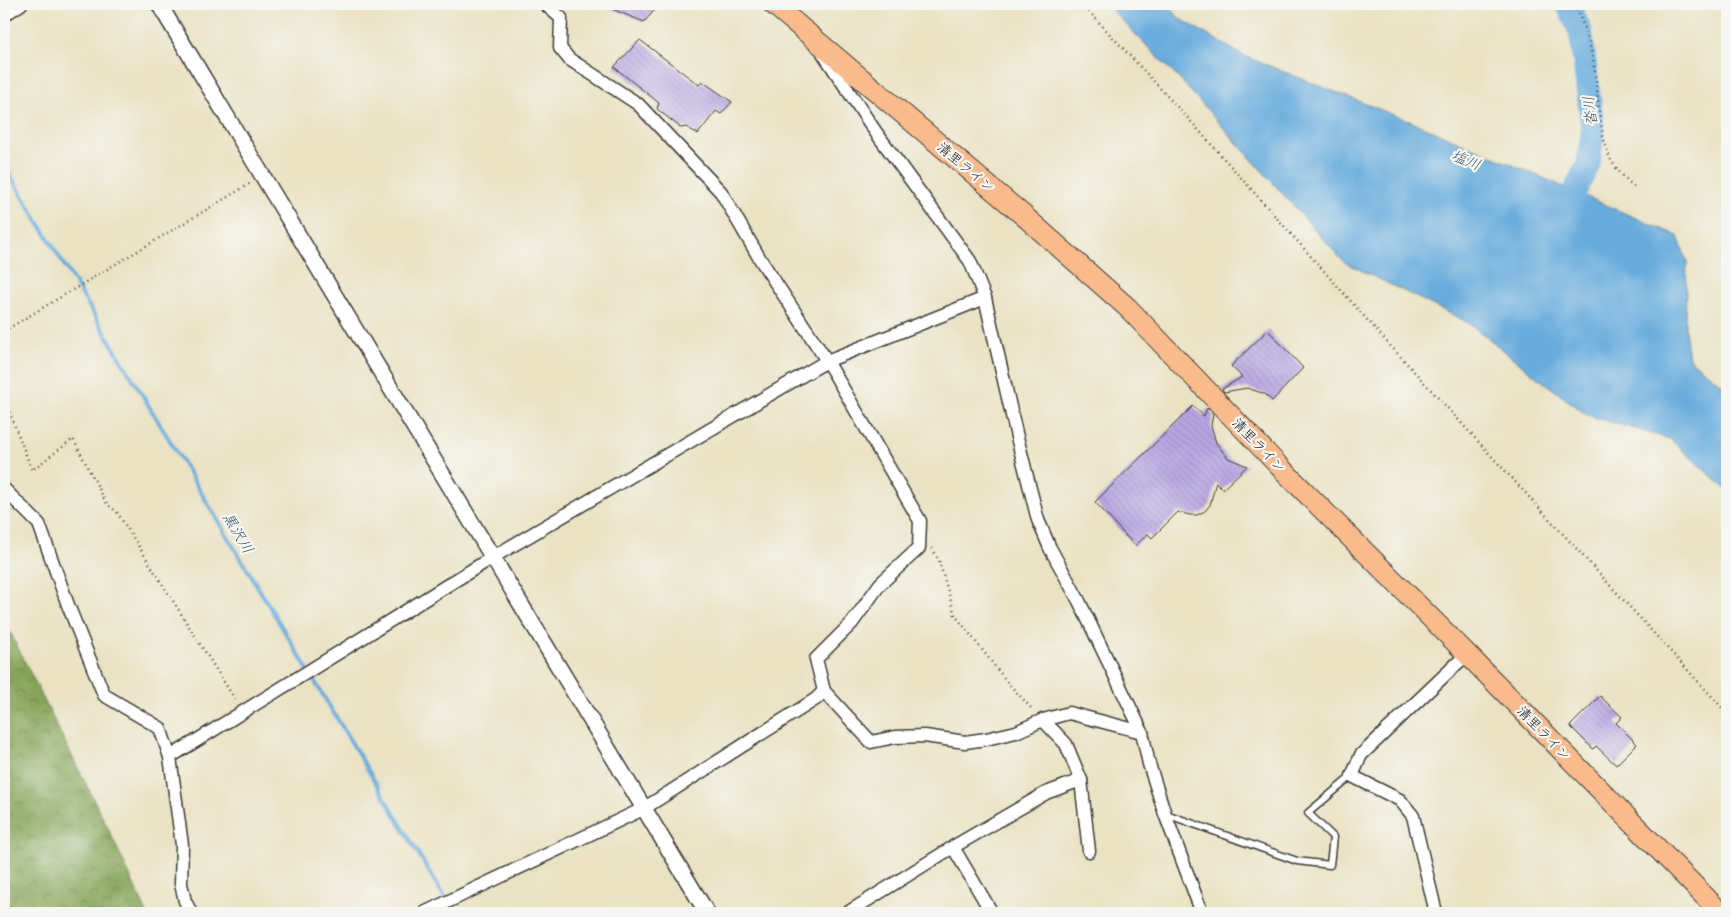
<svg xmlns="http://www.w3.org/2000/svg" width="1731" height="917" font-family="'Shantell Sans','Klee One',sans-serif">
<defs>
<pattern id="forest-crowns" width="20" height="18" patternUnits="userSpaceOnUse" patternTransform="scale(1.25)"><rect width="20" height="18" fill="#85a458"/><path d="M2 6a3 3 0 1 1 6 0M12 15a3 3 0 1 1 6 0" fill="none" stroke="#6c8548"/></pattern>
<pattern id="building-back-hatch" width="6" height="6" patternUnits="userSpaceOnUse" patternTransform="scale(1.25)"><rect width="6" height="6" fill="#b6a5e2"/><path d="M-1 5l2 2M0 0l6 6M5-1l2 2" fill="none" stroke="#9c8dc1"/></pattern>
</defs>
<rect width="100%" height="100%" fill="#f6f6f2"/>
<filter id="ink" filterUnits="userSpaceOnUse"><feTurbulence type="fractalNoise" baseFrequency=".02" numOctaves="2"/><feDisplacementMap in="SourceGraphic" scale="10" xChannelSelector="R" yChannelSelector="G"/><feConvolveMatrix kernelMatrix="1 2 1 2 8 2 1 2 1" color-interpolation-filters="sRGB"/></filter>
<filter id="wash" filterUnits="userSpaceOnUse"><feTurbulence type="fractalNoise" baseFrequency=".0096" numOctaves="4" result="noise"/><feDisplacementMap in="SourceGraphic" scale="20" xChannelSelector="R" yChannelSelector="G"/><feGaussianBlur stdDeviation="1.12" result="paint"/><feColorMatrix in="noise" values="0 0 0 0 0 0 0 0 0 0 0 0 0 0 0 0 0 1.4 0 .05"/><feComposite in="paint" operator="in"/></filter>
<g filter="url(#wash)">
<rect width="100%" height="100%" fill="#eae2c3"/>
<!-- forest -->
<polygon fill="url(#forest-crowns)" stroke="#50603a" points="4,620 108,828 147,913 4,913"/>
<!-- water -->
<polygon fill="#68acdd" stroke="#42647c" points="1106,4 1168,4 1179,18 1244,56 1422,126 1678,236 1687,262 1685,329 1689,359 1727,388 1727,490 1670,439 1587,415 1533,374 1469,323 1344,262 1184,84"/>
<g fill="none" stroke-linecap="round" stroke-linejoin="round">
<!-- stream -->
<polyline stroke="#68acdd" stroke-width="4" points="4,165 454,913"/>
<!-- river -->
<polyline stroke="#68acdd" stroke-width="24" points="1563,215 1588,165 1593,131 1581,33 1568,4"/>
</g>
<g id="blocks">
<!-- building -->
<g fill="url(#building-back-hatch)">
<polygon points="600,4 660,4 644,22"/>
<polygon points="640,40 699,85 702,81 732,102 721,114 716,111 698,134 686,127 681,128 657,109 659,103 614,67"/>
<polygon points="1268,330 1303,368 1272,401 1265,394 1247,388 1224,392 1222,389 1242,377 1231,366"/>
<polygon points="1193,406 1204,416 1207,408 1213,414 1211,425 1216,443 1228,458 1247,466 1223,489 1216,482 1210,505 1205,511 1197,515 1190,515 1178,512 1152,538 1148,534 1135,546 1095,502"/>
<polygon points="1600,696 1622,717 1616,723 1637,744 1616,765 1596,746 1593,749 1570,726"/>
</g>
</g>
</g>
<g filter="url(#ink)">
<use href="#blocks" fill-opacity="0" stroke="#3b3a35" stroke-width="1"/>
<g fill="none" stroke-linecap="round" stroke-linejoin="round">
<defs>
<polyline id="service" points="1166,814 1297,861 1330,865 1333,837 1308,813 1352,776"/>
<g id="minor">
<polyline points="545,4 561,18 560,48 569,59 638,104 721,192 760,259 827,361 920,521 919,548 880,584 852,623 816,659 824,691"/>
<polyline points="4,15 21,4"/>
<polyline points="823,53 875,131 970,261 985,298 1017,437 1038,520 1050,548 1079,601 1142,732 1149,764 1165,814 1202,913"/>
<polyline points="4,489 39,524 68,605 104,695 160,728 170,757 182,845 181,884 185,901 191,913"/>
<polyline points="1043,720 1066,744 1081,780 1089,851"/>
<polyline points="170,757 493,557 827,361 985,298"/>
<polyline points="953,847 992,913"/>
<polyline points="424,913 643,809 816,699 824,691 871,742 895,737 925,736 965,742 986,739 1016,732 1043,720 1069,713 1142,732"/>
<polyline points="847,913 953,847 1046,793 1081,780"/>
<polyline points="1436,913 1413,816 1400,800 1352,776 1361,755 1467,654"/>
</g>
<polyline id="tertiary" points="159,4 707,913"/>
<polyline id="trunk" points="773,4 1023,215 1128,308 1279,466 1467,654 1721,913"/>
</defs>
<!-- service casing -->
<use href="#service" stroke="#3b3a35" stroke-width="9"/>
<!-- minor casing -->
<use href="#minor" stroke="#3b3a35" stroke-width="15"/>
<!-- tertiary casing -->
<use href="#tertiary" stroke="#3b3a35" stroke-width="18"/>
<!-- trunk casing -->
<use href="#trunk" stroke="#3b3a35" stroke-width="22"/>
<!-- path -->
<g stroke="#3b3a35" stroke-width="2.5" stroke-dasharray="1 4" stroke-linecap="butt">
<polyline points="1082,4 1195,126 1387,342 1727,713"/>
<path d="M1575,4C1583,23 1591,45 1594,66C1599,95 1598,133 1611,160C1617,171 1627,180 1636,189"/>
<polyline points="4,331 251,183"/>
<polyline points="4,398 32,470 73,439 107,504 117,512 236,701"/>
<polyline points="932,548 939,561 955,615 1008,683 1033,710"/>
</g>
<!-- service -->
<use href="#service" stroke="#fff" stroke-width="6"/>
<!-- minor -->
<use href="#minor" stroke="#fff" stroke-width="12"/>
<!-- tertiary -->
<use href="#tertiary" stroke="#fff" stroke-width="15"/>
<!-- trunk -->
<use href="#trunk" stroke="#fabb8c" stroke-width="20"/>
</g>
</g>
<g text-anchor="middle" stroke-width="4.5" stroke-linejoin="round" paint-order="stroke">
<!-- street labels -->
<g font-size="14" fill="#1c1c1c" stroke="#f6f6f2">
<text transform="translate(966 167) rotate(40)" y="5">清里ライン</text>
<text transform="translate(1259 445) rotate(46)" y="5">清里ライン</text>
<text transform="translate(1544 733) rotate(46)" y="5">清里ライン</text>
</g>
<!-- water labels -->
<g font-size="15" font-style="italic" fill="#3a5669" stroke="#f6f6f2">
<text transform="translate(1590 111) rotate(-97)" y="5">沓川</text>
<text transform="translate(1466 160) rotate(22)" y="5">塩川</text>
<text transform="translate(238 533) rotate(59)" y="5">黒沢川</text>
</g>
</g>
<!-- margin -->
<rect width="1731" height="917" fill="none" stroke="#f6f6f2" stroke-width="20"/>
</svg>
